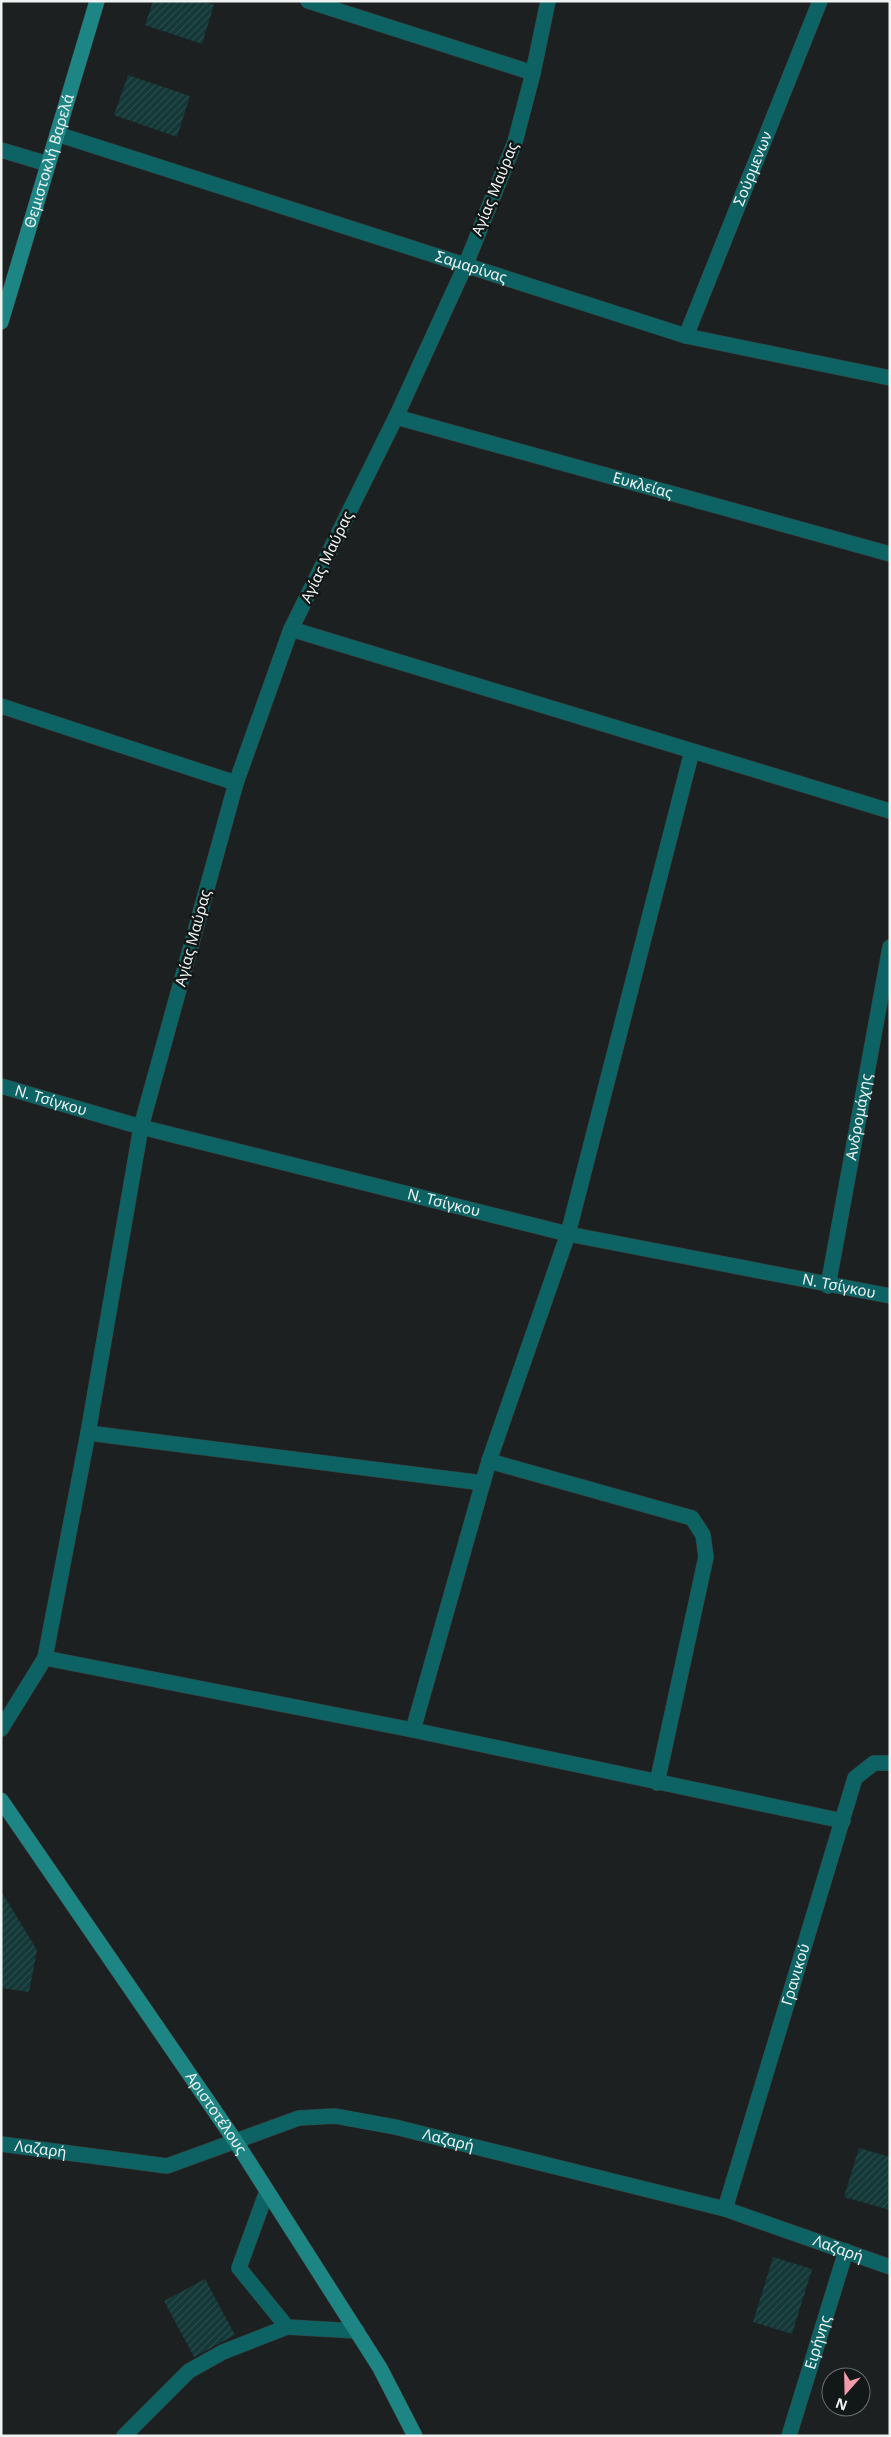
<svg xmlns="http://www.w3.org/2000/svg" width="891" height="2437" font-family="'Noto Sans',sans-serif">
<defs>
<pattern id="building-hatch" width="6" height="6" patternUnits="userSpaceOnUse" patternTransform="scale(1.25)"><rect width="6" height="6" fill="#133837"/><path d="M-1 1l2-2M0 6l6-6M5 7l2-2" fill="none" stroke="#2a4c4b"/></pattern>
</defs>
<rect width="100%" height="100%" fill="#1c2020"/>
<!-- building -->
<g fill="url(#building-hatch)">
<polygon points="153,1 204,1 214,5 202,44 145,25"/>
<polygon points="128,75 190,96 177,137 114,115"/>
<polygon points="1,1891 37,1950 29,1992 1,1988"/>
<polygon points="859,2148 890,2157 890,2210 844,2197"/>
<polygon points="773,2257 812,2269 792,2334 753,2322"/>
<polygon points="205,2279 235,2335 194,2357 164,2301"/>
</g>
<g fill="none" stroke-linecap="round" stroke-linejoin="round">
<defs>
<g id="lane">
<polyline points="267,2191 239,2268 287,2327 357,2331"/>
<polyline points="124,2436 189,2371 223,2352 287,2327"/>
</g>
<g id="street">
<polyline points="308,1 533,73"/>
<polyline points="548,1 533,73 515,142 466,264 396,417 291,629 236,783 141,1127 88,1433 45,1658 413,1730 843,1821"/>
<path id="s1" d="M57,134L686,336L890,378"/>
<polyline points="1,150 48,164"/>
<path id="s2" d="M686,336L820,1"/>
<path id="s3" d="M396,417L890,554"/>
<polyline points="291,629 890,811"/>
<polyline points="1,706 236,783"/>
<path id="s4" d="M1,1086L141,1127L568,1234L890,1296"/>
<path id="s5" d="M828,1286L890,947"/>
<polyline points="88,1433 483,1483"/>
<polyline points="489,1461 692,1518 703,1535 706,1557 657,1783"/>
<polyline points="1,1729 45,1658"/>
<polyline points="413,1730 489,1461 568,1234 692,751"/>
<path id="s6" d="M1,2144L167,2166L299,2118L335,2116L395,2127L725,2209L890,2267"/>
<path id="s7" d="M725,2209L855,1778L874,1763H890"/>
<path id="s8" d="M789,2436L846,2251"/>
</g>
<g id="secondary">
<path id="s9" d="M1,322L97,1"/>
<path id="s10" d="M1,1800L236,2142L380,2368L415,2436"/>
</g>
</defs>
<!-- lane casing -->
<use href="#lane" stroke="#3a3e3d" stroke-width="16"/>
<!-- street casing -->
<use href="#street" stroke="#3a3e3d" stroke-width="16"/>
<!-- secondary casing -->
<use href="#secondary" stroke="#3a3e3d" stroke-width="16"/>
<!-- lane -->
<use href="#lane" stroke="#0d6363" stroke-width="15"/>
<!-- street -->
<use href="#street" stroke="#0d6363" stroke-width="15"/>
<!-- secondary -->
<use href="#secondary" stroke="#1d8685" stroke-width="15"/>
</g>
<g text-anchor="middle" stroke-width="5" stroke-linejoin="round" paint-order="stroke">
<!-- street labels -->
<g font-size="15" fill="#eff3f2" stroke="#121717">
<text dy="5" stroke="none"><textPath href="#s9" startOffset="168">Θεμιστοκλή Βαρελά</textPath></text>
<text dy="5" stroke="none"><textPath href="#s2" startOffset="180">Σούρμενων</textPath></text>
<text transform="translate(495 189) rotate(-68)" y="5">Αγίας Μαύρας</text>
<text dy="5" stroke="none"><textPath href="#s1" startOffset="435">Σαμαρίνας</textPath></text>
<text dy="5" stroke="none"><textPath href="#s3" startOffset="256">Ευκλείας</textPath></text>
<text transform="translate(327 557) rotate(-64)" y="5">Αγίας Μαύρας</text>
<text transform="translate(193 938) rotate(-75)" y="5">Αγίας Μαύρας</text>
<text dy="5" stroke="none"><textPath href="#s4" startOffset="52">Ν. Τσίγκου</textPath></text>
<text dy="5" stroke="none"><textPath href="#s5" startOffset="172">Ανδρομάχης</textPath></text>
<text dy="5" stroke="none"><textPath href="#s4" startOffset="458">Ν. Τσίγκου</textPath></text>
<text dy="5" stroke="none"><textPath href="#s4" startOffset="862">Ν. Τσίγκου</textPath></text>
<text dy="5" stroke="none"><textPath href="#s7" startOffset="245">Γρανικού</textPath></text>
<text dy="5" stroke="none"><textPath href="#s10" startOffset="380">Αριστοτέλους</textPath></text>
<text dy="5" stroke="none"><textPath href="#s6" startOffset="460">Λαζαρή</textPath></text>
<text dy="5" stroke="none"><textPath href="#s6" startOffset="40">Λαζαρή</textPath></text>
<text dy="5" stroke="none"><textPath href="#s6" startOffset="865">Λαζαρή</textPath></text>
<text dy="5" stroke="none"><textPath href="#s8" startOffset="98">Ειρήνης</textPath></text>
</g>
</g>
<!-- border -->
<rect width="891" height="2437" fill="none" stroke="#eff3f2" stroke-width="5"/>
<!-- north arrow -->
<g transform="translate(846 2392) rotate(200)"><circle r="24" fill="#121717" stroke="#6a6f6f"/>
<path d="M0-4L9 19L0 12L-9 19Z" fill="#f39aaa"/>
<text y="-8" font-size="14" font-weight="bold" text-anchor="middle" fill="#eff3f2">N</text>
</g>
</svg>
